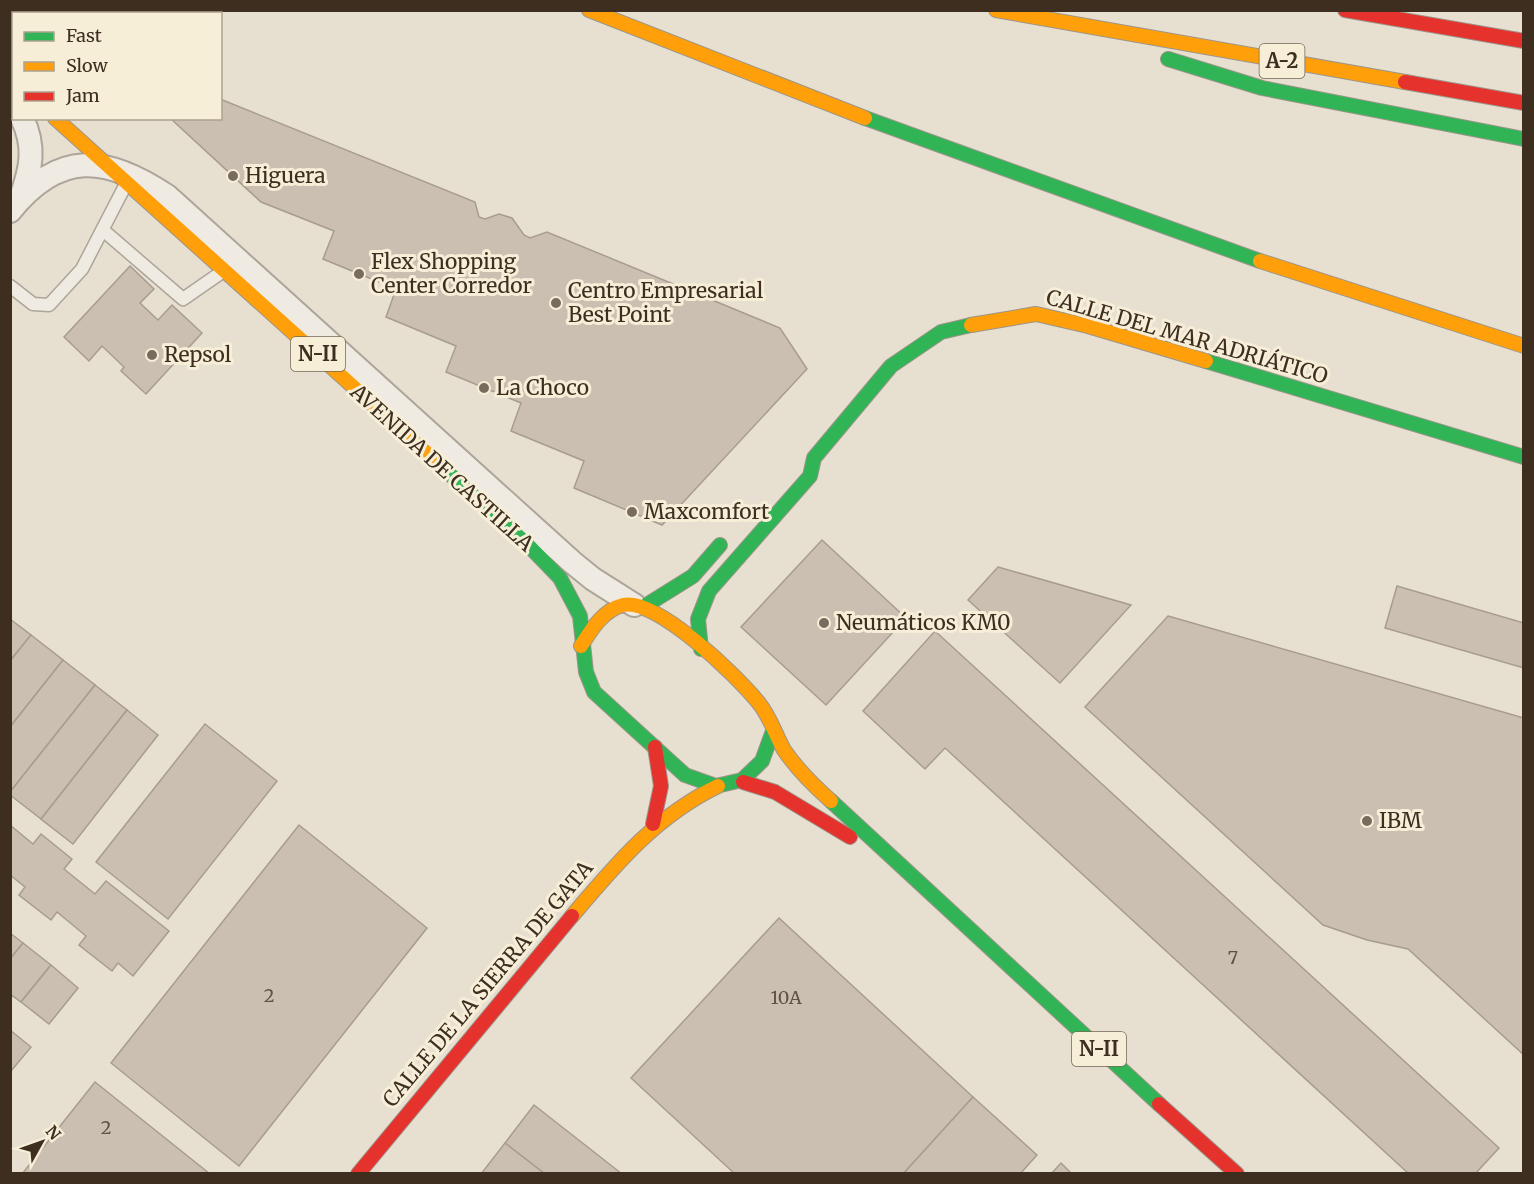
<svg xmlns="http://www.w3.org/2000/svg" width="1534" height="1184" font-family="Merriweather,serif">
<rect width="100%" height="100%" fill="#e7e0d1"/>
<!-- building -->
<g fill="#cbbfb2" stroke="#a89c90" stroke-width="1.5">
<polygon points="220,99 475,202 479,217 485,219 499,214 512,218 524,235 530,238 547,232 780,328 807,369 662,525 574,488 584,461 511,431 521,403 446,372 456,346 386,317 396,289 323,259 334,231 261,202 170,118 220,118"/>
<polygon points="130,266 154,289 140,303 158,320 172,305 202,333 146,394 121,371 124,367 102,346 89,361 64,337"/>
<polygon points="822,540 906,618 826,705 741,627"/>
<polygon points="998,567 1131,605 1060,683 968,600"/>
<polygon points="1397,586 1524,623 1524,668 1385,628"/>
<polygon points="1168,616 1524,718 1524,1055 1408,949 1367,940 1323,925 1085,707"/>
<polygon points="10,619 31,635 10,661"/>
<polygon points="935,631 1499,1148 1475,1174 1409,1174 945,748 925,769 863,711"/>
<polygon points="31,635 63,660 10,727 10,661"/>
<polygon points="63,660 95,685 10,792 10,727"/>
<polygon points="95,685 127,710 41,819 10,795 10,792"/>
<polygon points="127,710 158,735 73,844 41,819"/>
<polygon points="205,724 277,781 168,919 96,862"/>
<polygon points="10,825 33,844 41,834 72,859 64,869 95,894 106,881 169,931 133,976 118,963 112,971 79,945 86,936 57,912 51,920 19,895 25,887 10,875"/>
<polygon points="299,825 427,928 239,1166 111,1063"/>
<polygon points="779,918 973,1097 903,1174 735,1174 631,1078"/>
<polygon points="10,933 23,943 10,959"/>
<polygon points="23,943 51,965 21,1002 10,994 10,959"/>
<polygon points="51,965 78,988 49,1024 21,1002"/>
<polygon points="10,1030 31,1047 11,1071 10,1071"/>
<polygon points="95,1082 210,1174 22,1174"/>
<polygon points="973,1097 1037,1155 1020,1174 903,1174"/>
<polygon points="534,1105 622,1174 545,1174 505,1143"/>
<polygon points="505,1143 545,1174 481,1174"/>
<polygon points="1061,1163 1072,1174 1051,1174"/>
</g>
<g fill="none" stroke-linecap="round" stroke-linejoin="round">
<defs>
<g id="lane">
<polyline points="104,231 183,299 222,272"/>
<polyline points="10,286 33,304 49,305 82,269 126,184"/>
</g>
<g id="street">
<polyline points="10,98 14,103"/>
<path d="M21,197C31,169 36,147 22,118"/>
<path d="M10,211C59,150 106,155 167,196L572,562L593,579L634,605"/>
</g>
<g id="fast">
<polyline points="1168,59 1262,88 1524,139"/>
<polyline points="10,78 14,81"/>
<polyline points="865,118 1260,261"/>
<polyline points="1206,361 1524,457"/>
<polyline points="439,464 529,546 560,578 580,616 586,672 594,692 685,775 716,786 742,780 762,761 773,731"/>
<polyline points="645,606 693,576 720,545"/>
<polyline points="701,649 698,619 709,591 810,476 814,458 891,366 941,332 971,325"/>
<polyline points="831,801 1159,1104"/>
</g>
<g id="slow">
<polyline points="589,10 865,118"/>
<polyline points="996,10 1405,82"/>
<polyline points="55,118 439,464"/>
<polyline points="1260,261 1524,346"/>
<polyline points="971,325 1036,314 1088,326 1206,361"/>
<path d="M581,646C591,630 603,610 623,605C656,597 737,676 758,702C770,716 775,734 784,750C797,769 814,786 831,801"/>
<path d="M572,916C616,864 656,816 718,786"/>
</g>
<g id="jam">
<polyline points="1345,10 1524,41"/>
<polyline points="1405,82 1524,103"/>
<polyline points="743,782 775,792 850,837"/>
<polyline points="653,824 661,786 655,747"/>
<polyline points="1159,1104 1237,1174"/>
<polyline points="358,1174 572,916"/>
</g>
</defs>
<!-- lane casing -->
<use href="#lane" stroke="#ada599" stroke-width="15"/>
<!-- street casing -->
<use href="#street" stroke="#ada599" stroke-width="26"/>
<!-- fast casing -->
<use href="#fast" stroke="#9c958a" stroke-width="16"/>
<!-- slow casing -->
<use href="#slow" stroke="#9c958a" stroke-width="16"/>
<!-- jam casing -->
<use href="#jam" stroke="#9c958a" stroke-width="16"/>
<!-- lane -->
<use href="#lane" stroke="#efebe3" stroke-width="12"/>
<!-- street -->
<use href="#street" stroke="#efebe3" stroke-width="22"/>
<!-- fast -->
<use href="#fast" stroke="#30b455" stroke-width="14"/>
<!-- slow -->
<use href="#slow" stroke="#ff9f0a" stroke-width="14"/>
<!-- jam -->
<use href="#jam" stroke="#e5322d" stroke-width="14"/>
</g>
<!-- markers -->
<g fill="#786c5e" stroke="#f7eed8" stroke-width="2">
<circle cx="233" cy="176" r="6"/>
<circle cx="359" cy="274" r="6"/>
<circle cx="556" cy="303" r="6"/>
<circle cx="152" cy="355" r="6"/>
<circle cx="484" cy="388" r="6"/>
<circle cx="632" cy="512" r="6"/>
<circle cx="824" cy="623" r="6"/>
<circle cx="1367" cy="821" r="6"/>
</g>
<g text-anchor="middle" stroke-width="6" stroke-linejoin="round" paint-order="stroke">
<!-- number labels -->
<g font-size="18" fill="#605244">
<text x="1233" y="964">7</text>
<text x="269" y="1002">2</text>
<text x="786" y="1004">10A</text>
<text x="106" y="1134">2</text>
</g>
<!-- shield labels -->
<g fill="#f7eed8" stroke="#756857" stroke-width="1.5">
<rect x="1259.5" y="44" width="45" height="34" rx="4.5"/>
<rect x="291" y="337" width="54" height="34" rx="4.5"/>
<rect x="1072" y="1032" width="54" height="34" rx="4.5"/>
</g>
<g font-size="20" font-weight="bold" fill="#3d2e20">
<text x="1282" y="68">A-2</text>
<text x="318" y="361">N-II</text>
<text x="1099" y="1056">N-II</text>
</g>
<!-- poi labels -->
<g font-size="21" fill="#3d2e20" stroke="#f7eed8" text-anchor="start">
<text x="245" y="183">Higuera</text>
<text x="371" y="269">Flex Shopping<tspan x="371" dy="24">Center Corredor</tspan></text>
<text x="568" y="298">Centro Empresarial<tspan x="568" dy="24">Best Point</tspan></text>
<text x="164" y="362">Repsol</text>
<text x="496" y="395">La Choco</text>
<text x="644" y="519">Maxcomfort</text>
<text x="836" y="630">Neumáticos KM0</text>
<text x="1379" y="828">IBM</text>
</g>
<!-- street labels -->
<g font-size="21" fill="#3d2e20" stroke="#f7eed8">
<text transform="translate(1187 337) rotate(16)" y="7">CALLE DEL MAR ADRIÁTICO</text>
<text transform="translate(442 468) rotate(42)" y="7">AVENIDA DE CASTILLA</text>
<text transform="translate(488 984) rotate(-50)" y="7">CALLE DE LA SIERRA DE GATA</text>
</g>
</g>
<!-- border -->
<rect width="1534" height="1184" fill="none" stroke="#3d2e20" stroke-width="24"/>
<!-- legend -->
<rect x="12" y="12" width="210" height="108" fill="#f7eed8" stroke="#ada18e" stroke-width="1.5"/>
<rect x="24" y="32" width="30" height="9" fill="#30b455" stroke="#ada18e" stroke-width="1.5"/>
<text x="66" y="42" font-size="18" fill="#3d2e20">Fast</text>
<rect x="24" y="62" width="30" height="9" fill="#ff9f0a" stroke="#ada18e" stroke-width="1.5"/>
<text x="66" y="72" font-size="18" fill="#3d2e20">Slow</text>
<rect x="24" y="92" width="30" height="9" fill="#e5322d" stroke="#ada18e" stroke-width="1.5"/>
<text x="66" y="102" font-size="18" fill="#3d2e20">Jam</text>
<!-- north arrow -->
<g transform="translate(42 1142) rotate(50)" stroke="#f7eed8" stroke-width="4.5" paint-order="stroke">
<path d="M0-4.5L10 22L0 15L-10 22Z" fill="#3d2e20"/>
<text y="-9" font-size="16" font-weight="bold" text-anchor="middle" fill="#3d2e20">N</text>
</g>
</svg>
